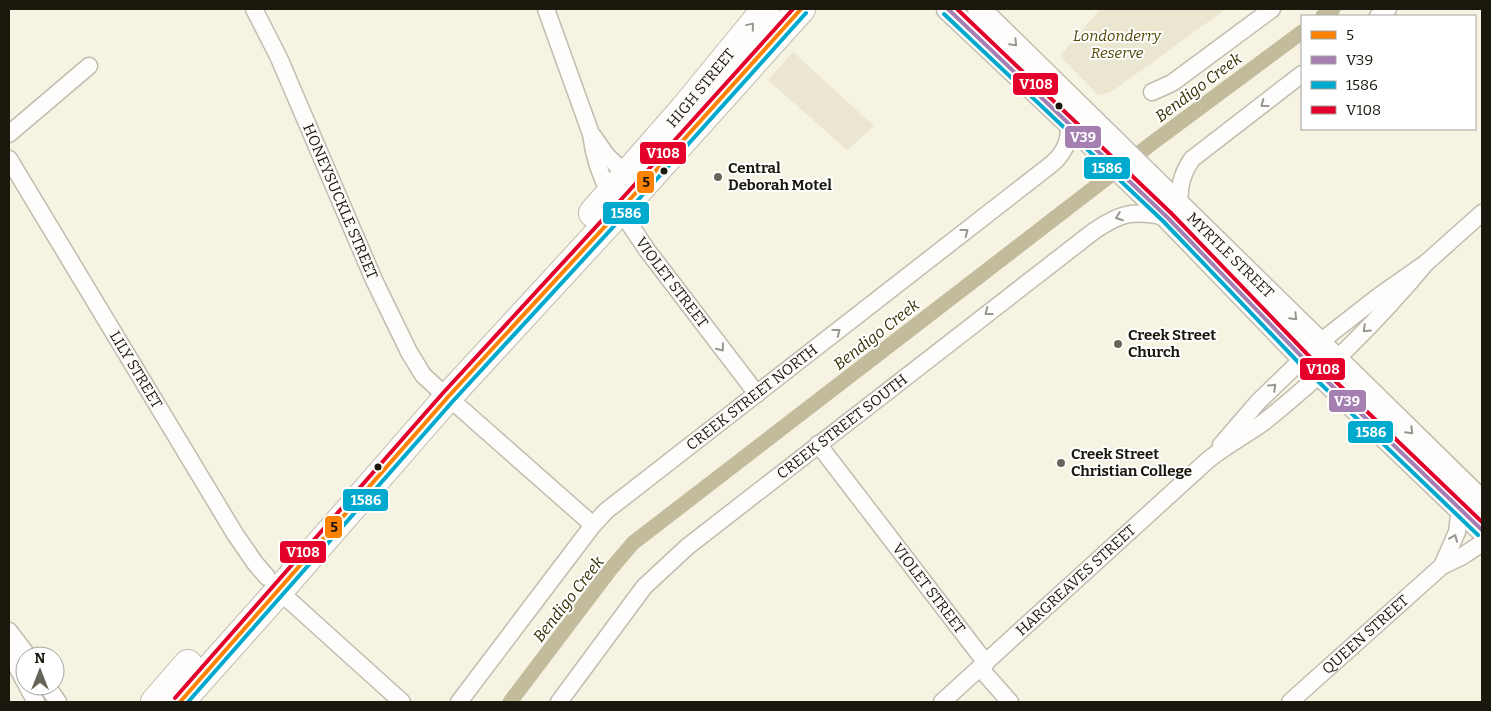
<svg xmlns="http://www.w3.org/2000/svg" width="1491" height="711" font-family="Bitter,serif">
<rect width="100%" height="100%" fill="#f6f3e2"/>
<!-- green -->
<g fill="#eae6cf">
<polygon points="1100,9 1226,9 1111,92 1098,95 1060,56"/>
<polygon points="793,52 874,126 847,150 768,80"/>
</g>
<g fill="none" stroke-linecap="round" stroke-linejoin="round">
<!-- canal -->
<g stroke="#c2bc9d" stroke-width="15">
<polyline points="1323,16 1333,9"/>
<polyline points="510,702 610,570 633,543 1151,144 1302,32"/>
</g>
<defs>
<g id="street">
<path id="s1" d="M254,9L279,58L374,280L409,352L423,375L437,388"/>
<path d="M546,9L591,134C594,157 599,174 610,193"/>
<polyline points="1378,16 1388,9"/>
<polyline points="1152,92 1172,83 1272,9"/>
<polyline points="9,134 89,66"/>
<polyline points="593,136 607,156 626,174"/>
<path id="s2" d="M9,159L235,534L255,563L267,577"/>
<path d="M1180,205C1178,188 1182,173 1192,159L1302,74"/>
<path id="s3" d="M620,210L647,250L757,394"/>
<polyline points="448,397 593,525"/>
<path id="s4" d="M818,444L986,663"/>
<polyline points="1221,445 1258,402 1320,342 1379,296 1426,263 1482,213"/>
<polyline points="1442,566 1457,532 1460,508"/>
<polyline points="279,591 402,702"/>
<polyline points="9,631 28,656"/>
<polyline points="9,652 25,682"/>
<polyline points="980,668 1010,702"/>
<polyline points="27,686 36,702"/>
<polyline points="47,686 58,702"/>
<path id="s5" d="M459,702L593,525L606,511L1053,163C1066,151 1070,139 1069,121"/>
<path id="s6" d="M559,702L644,587L687,547L1094,231C1122,212 1134,210 1167,217"/>
<path id="s7" d="M942,702C1031,622 1119,540 1208,460C1225,446 1246,435 1264,422C1323,375 1378,321 1426,263"/>
<path id="s8" d="M1290,702L1442,566L1461,557L1482,543"/>
</g>
<g id="secondary">
<polyline points="948,9 1099,151 1167,217 1303,358 1482,530"/>
<path id="s9" d="M979,9L1482,502"/>
</g>
<g id="highway">
<path id="s10" d="M593,213L684,109L766,9"/>
<polyline points="155,702 188,664"/>
<polyline points="180,702 279,591 448,397 633,196 801,9"/>
</g>
</defs>
<!-- street casing -->
<use href="#street" stroke="#bfbdaf" stroke-width="19"/>
<!-- secondary casing -->
<use href="#secondary" stroke="#bfbdaf" stroke-width="25"/>
<!-- highway casing -->
<use href="#highway" stroke="#bfbdaf" stroke-width="30"/>
<!-- street -->
<use href="#street" stroke="#fefdfb" stroke-width="16"/>
<!-- secondary -->
<use href="#secondary" stroke="#fefdfb" stroke-width="22"/>
<!-- highway -->
<use href="#highway" stroke="#fefdfb" stroke-width="28"/>
<defs>
<polyline id="bus-1" points="180,702 448,397 633,196 801,9"/>
<polyline id="bus-2" points="948,9 1167,217 1303,358 1482,530"/>
<g id="bus-3">
<polyline points="944,14 1163,221 1299,363 1478,535"/>
<polyline points="188,702 453,401 638,200 806,13"/>
</g>
<g id="bus-4">
<polyline points="957,9 1171,213 1307,354 1482,522"/>
<polyline points="175,698 443,393 628,192 793,9"/>
</g>
</defs>
<!-- bus-1 casing -->
<use href="#bus-1" stroke="#fff" stroke-width="8"/>
<!-- bus-2 casing -->
<use href="#bus-2" stroke="#fff" stroke-width="8"/>
<!-- bus-3 casing -->
<use href="#bus-3" stroke="#fff" stroke-width="8"/>
<!-- bus-4 casing -->
<use href="#bus-4" stroke="#fff" stroke-width="8"/>
<!-- bus-1 -->
<use href="#bus-1" stroke="#ff8200" stroke-width="4"/>
<!-- bus-2 -->
<use href="#bus-2" stroke="#a57fb2" stroke-width="4"/>
<!-- bus-3 -->
<use href="#bus-3" stroke="#00a9ce" stroke-width="4"/>
<!-- bus-4 -->
<use href="#bus-4" stroke="#e4002b" stroke-width="4"/>
</g>
<!-- one-way arrows -->
<defs><path id="oneway-chevron" d="M-2-3.5L2.5 0L-2 3.5" fill="none" stroke-width="1.6" stroke-linecap="round" stroke-linejoin="round" transform="scale(1.25)"/></defs>
<g stroke="#979690">
<use href="#oneway-chevron" transform="translate(751 26) rotate(-50)"/>
<use href="#oneway-chevron" transform="translate(1014 43) rotate(45)"/>
<use href="#oneway-chevron" transform="translate(1264 104) rotate(143)"/>
<use href="#oneway-chevron" transform="translate(1119 217) rotate(160)"/>
<use href="#oneway-chevron" transform="translate(965 232) rotate(-38)"/>
<use href="#oneway-chevron" transform="translate(988 312) rotate(142)"/>
<use href="#oneway-chevron" transform="translate(1294 317) rotate(45)"/>
<use href="#oneway-chevron" transform="translate(1366 329) rotate(136)"/>
<use href="#oneway-chevron" transform="translate(837 332) rotate(-38)"/>
<use href="#oneway-chevron" transform="translate(721 348) rotate(52)"/>
<use href="#oneway-chevron" transform="translate(1273 387) rotate(-44)"/>
<use href="#oneway-chevron" transform="translate(1410 431) rotate(45)"/>
<use href="#oneway-chevron" transform="translate(1454 538) rotate(-67)"/>
</g>
<!-- markers -->
<g fill="#1a180d" stroke="#fff" stroke-width="2">
<circle cx="1059" cy="106" r="4.5"/>
<circle cx="664" cy="171" r="4.5"/>
<circle cx="378" cy="467" r="4.5"/>
</g>
<g fill="#676558" stroke="#fff" stroke-width="2">
<circle cx="718" cy="177" r="5"/>
<circle cx="1118" cy="344" r="5"/>
<circle cx="1061" cy="463" r="5"/>
</g>
<g text-anchor="middle" stroke-width="4" stroke-linejoin="round" paint-order="stroke">
<!-- park labels -->
<g font-size="15" font-style="italic" fill="#524704" stroke="#fff">
<text x="1117" y="41">Londonderry<tspan x="1117" dy="17">Reserve</tspan></text>
</g>
<!-- street labels -->
<g font-size="15" fill="#1a180d" stroke="#fff">
<text dy="5" stroke="none"><textPath href="#s10" startOffset="165">HIGH STREET</textPath></text>
<text dy="5" stroke="none"><textPath href="#s1" startOffset="211">HONEYSUCKLE STREET</textPath></text>
<text dy="5" stroke="none"><textPath href="#s9" startOffset="352">MYRTLE STREET</textPath></text>
<text dy="5" stroke="none"><textPath href="#s3" startOffset="89">VIOLET STREET</textPath></text>
<text dy="5" stroke="none"><textPath href="#s2" startOffset="246">LILY STREET</textPath></text>
<text dy="5" stroke="none"><textPath href="#s5" startOffset="426">CREEK STREET NORTH</textPath></text>
<text dy="5" stroke="none"><textPath href="#s6" startOffset="398">CREEK STREET SOUTH</textPath></text>
<text dy="5" stroke="none"><textPath href="#s7" startOffset="181">HARGREAVES STREET</textPath></text>
<text dy="5" stroke="none"><textPath href="#s4" startOffset="182">VIOLET STREET</textPath></text>
<text dy="5" stroke="none"><textPath href="#s8" startOffset="101">QUEEN STREET</textPath></text>
</g>
<!-- poi labels -->
<g font-size="15" font-weight="bold" fill="#1a180d" stroke="#fff" text-anchor="start">
<text x="728" y="173">Central<tspan x="728" dy="17">Deborah Motel</tspan></text>
<text x="1128" y="340">Creek Street<tspan x="1128" dy="17">Church</tspan></text>
<text x="1071" y="459">Creek Street<tspan x="1071" dy="17">Christian College</tspan></text>
</g>
<!-- water labels -->
<g font-size="16" font-style="italic" fill="#382f00" stroke="#fff">
<text transform="translate(1198 87) rotate(-37)" y="6">Bendigo Creek</text>
<text transform="translate(876 334) rotate(-38)" y="6">Bendigo Creek</text>
<text transform="translate(568 599) rotate(-52)" y="6">Bendigo Creek</text>
</g>
</g>
<g stroke="#fff" stroke-width="2">
<rect x="1012" y="72" width="47" height="24" rx="5" fill="#e4002b"/>
<rect x="1064" y="125" width="38" height="24" rx="5" fill="#a57fb2"/>
<rect x="639" y="141" width="48" height="24" rx="5" fill="#e4002b"/>
<rect x="1083" y="156" width="48" height="24" rx="5" fill="#00a9ce"/>
<rect x="636" y="170" width="19" height="24" rx="5" fill="#ff8200"/>
<rect x="602" y="201" width="48" height="24" rx="5" fill="#00a9ce"/>
<rect x="1299" y="357" width="47" height="24" rx="5" fill="#e4002b"/>
<rect x="1328" y="389" width="39" height="24" rx="5" fill="#a57fb2"/>
<rect x="1347" y="420" width="47" height="24" rx="5" fill="#00a9ce"/>
<rect x="342" y="488" width="47" height="24" rx="5" fill="#00a9ce"/>
<rect x="324" y="515" width="19" height="24" rx="5" fill="#ff8200"/>
<rect x="279" y="540" width="48" height="24" rx="5" fill="#e4002b"/>
</g>
<g font-size="14" text-anchor="middle" font-weight="bold" fill="#fff">
<text x="1036" y="89">V108</text>
<text x="1083" y="142">V39</text>
<text x="663" y="158">V108</text>
<text x="1107" y="173">1586</text>
<text x="626" y="218">1586</text>
<text x="1323" y="374">V108</text>
<text x="1347" y="406">V39</text>
<text x="1371" y="437">1586</text>
<text x="366" y="505">1586</text>
<text x="303" y="557">V108</text>
</g>
<g font-size="14" text-anchor="middle" font-weight="bold" fill="#111">
<text x="646" y="187">5</text>
<text x="334" y="532">5</text>
</g>
<!-- border -->
<rect width="1491" height="711" fill="none" stroke="#1a180d" stroke-width="20"/>
<!-- legend -->
<rect x="1301" y="15" width="175" height="115" fill="#ffffff" stroke="#a3a39e"/>
<rect x="1311" y="31" width="25" height="8" fill="#ff8200" stroke="#a3a39e"/>
<text x="1346" y="40" font-size="15" fill="#1a180d">5</text>
<rect x="1311" y="56" width="25" height="8" fill="#a57fb2" stroke="#a3a39e"/>
<text x="1346" y="65" font-size="15" fill="#1a180d">V39</text>
<rect x="1311" y="81" width="25" height="8" fill="#00a9ce" stroke="#a3a39e"/>
<text x="1346" y="90" font-size="15" fill="#1a180d">1586</text>
<rect x="1311" y="106" width="25" height="8" fill="#e4002b" stroke="#a3a39e"/>
<text x="1346" y="115" font-size="15" fill="#1a180d">V108</text>
<!-- north arrow -->
<g transform="translate(40 671)"><circle r="24" fill="#ffffff" stroke="#a3a39e"/>
<path d="M0-4L9 19L0 12L-9 19Z" fill="#676558"/>
<text y="-8" font-size="14" font-weight="bold" text-anchor="middle" fill="#1a180d">N</text>
</g>
</svg>
